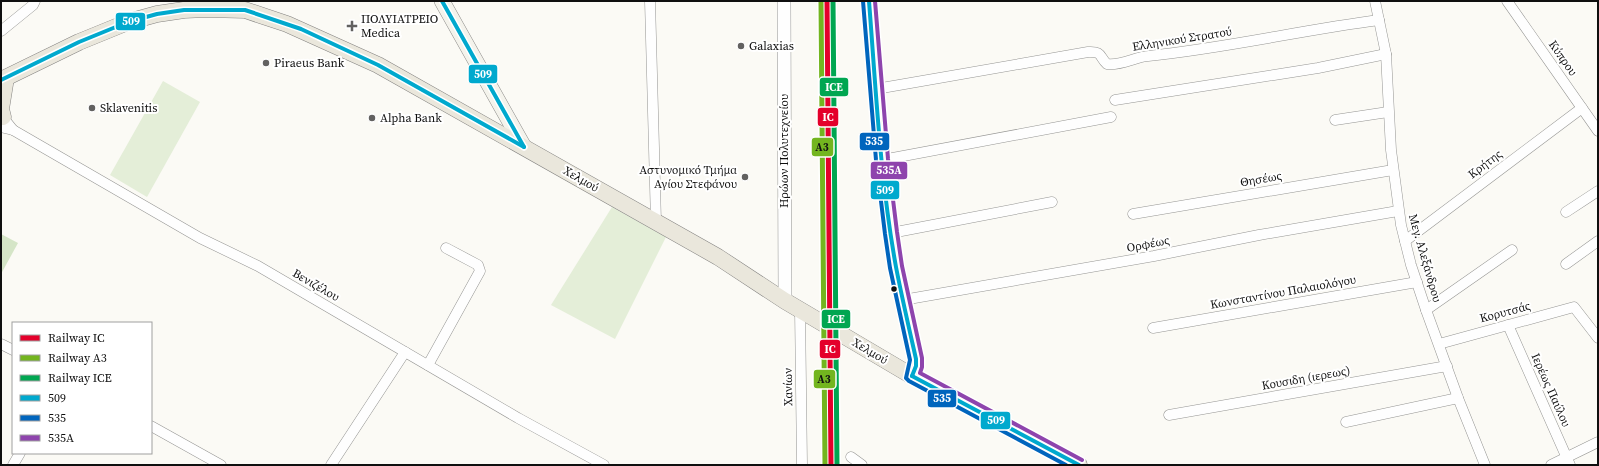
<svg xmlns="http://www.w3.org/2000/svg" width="1599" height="466" font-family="'Source Serif 4',serif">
<rect width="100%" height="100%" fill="#fbfaf5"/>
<!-- green -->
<g fill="#e4eed8">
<polygon points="163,81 200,102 147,197 110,175"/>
<polygon points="612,207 666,237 615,339 551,305"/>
</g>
<!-- forest -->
<polygon fill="#d5e5c7" points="1,234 18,243 1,274"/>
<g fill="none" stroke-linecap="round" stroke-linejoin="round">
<defs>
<g id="minor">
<polyline points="650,1 656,222"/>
<polyline points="1375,1 1386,54 1391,150 1401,225 1411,265 1426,310 1458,398 1485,465"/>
<polyline points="1507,1 1598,131"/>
<polyline points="1,31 33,5 35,1"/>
<path d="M876,89L1088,52C1103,51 1099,57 1107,64C1121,66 1135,57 1148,56C1226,48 1302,30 1379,20"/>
<polyline points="1115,100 1318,68 1386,54"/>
<polyline points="1,115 13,130 1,127"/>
<polyline points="1335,120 1388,112"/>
<polyline points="13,130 200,238 258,266 518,418 604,465"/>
<polyline points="882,160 1111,117"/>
<polyline points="1566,212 1598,191"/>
<polyline points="1133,214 1393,170"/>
<polyline points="891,233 1052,202"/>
<polyline points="1405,241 1582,108"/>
<polyline points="1566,264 1598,241"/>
<polyline points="903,300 1154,256 1259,235 1398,211"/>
<polyline points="800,309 802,465"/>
<polyline points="1426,310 1512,250"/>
<polyline points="1508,325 1570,465"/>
<polyline points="1153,328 1417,282"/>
<polyline points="1,344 13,350"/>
<polyline points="1439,344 1574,307 1598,338"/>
<polyline points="428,365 480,271 478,265 446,248"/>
<polyline points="1169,415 1447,366"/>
<polyline points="1346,422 1458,398"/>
<polyline points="151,426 221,465"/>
<polyline points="851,457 862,465"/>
<polyline points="13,465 20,453"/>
<polyline points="331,465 405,352"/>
<polyline points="1551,465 1598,442"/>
</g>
<polyline id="tertiary" points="784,1 785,301"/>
<polyline id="secondary" points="442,1 524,147"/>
<g id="primary">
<polyline points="869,1 882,160 891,233 896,267 916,359 916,366 912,376"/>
<polyline points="1,80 79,42 128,22 157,14 184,10 206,9 245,10 287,24 378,65 718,257 785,301 912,376 1079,465"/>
<polyline points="3,117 1,109 6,78"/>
</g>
</defs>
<!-- minor casing -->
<use href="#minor" stroke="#959593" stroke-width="11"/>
<!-- tertiary casing -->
<use href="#tertiary" stroke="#959593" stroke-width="14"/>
<!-- secondary casing -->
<use href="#secondary" stroke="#8c8b89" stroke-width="16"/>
<!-- primary casing -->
<use href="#primary" stroke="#838280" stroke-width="17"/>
<!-- minor -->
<use href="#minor" stroke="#fefefe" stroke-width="10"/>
<!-- tertiary -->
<use href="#tertiary" stroke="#fefefe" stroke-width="13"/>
<!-- secondary -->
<use href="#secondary" stroke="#f4f3ec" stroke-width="15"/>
<!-- primary -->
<use href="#primary" stroke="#eae7dc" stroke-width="16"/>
<defs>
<g id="bus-1">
<polyline points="442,1 524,147"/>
<path d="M869,1C876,90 880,179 896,267C902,298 909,328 916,359V366L912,376"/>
<polyline points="1,80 79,42 128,22 157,14 184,10 245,10 301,29 378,65 524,147"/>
<polyline points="912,376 1079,465"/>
</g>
<polyline id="bus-2" points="863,1 876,160 885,234 890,268 910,360 906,378 909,381 1066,465"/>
<polyline id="bus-3" points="875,1 888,159 897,232 902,266 922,358 922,367 920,373 1082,460"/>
</defs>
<!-- bus-1 casing -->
<use href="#bus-1" stroke="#fff" stroke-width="7"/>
<!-- bus-2 casing -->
<use href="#bus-2" stroke="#fff" stroke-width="7"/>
<!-- bus-3 casing -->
<use href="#bus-3" stroke="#fff" stroke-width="7"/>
<!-- bus-1 -->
<use href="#bus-1" stroke="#00a9ce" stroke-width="4"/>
<!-- bus-2 -->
<use href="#bus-2" stroke="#0065bd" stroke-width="4"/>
<!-- bus-3 -->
<use href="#bus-3" stroke="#8e44ad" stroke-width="4"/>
<defs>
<polyline id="rail-1" points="827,1 831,465"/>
<polyline id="rail-2" points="821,1 825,465"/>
<polyline id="rail-3" points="833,1 837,465"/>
</defs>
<!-- rail-1 casing -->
<use href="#rail-1" stroke="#fff" stroke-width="8"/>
<!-- rail-2 casing -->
<use href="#rail-2" stroke="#fff" stroke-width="8"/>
<!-- rail-3 casing -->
<use href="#rail-3" stroke="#fff" stroke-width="8"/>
<!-- rail-1 -->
<use href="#rail-1" stroke="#e4002b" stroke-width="5"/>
<!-- rail-2 -->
<use href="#rail-2" stroke="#73b51f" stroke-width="5"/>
<!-- rail-3 -->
<use href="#rail-3" stroke="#00a651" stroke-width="5"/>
</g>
<!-- markers -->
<g fill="#626160" stroke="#fff" stroke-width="1.5">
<path d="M350 20h4v4h4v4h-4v4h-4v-4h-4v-4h4z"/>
<circle cx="741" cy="46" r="4"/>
<circle cx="266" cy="63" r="4"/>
<circle cx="92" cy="108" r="4"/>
<circle cx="372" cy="118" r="4"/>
<circle cx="745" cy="177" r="4"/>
</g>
<circle fill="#0f0f0f" stroke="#fff" stroke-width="1.5" cx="894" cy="289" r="3.5"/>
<g text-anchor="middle" stroke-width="4" stroke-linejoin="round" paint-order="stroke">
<!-- poi labels -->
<g font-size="12" fill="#0f0f0f" stroke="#fff" text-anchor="start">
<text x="361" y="23">ΠΟΛΥΙΑΤΡΕΙΟ<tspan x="361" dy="14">Medica</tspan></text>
<text x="749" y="50">Galaxias</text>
<text x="274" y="67">Piraeus Bank</text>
<text x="100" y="112">Sklavenitis</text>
<text x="380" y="122">Alpha Bank</text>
<text x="737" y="174" text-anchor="end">Αστυνομικό Τμήμα<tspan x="737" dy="14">Αγίου Στεφάνου</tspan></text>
</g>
<!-- street labels -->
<g font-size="12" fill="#0f0f0f" stroke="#fff">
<text transform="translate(1182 39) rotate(-9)" y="4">Ελληνικού Στρατού</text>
<text transform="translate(1563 58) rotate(55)" y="4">Κύπρου</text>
<text transform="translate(784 151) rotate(-90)" y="4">Ηρώων Πολυτεχνείου</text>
<text transform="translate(1485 164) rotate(-37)" y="4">Κρήτης</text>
<text transform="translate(581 179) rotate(30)" y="4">Χελμού</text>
<text transform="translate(1261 179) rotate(-10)" y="4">Θησέως</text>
<text transform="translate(1148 244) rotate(-11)" y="4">Ορφέως</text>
<text transform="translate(1425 258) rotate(74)" y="4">Μεγ. Αλεξάνδρου</text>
<text transform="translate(316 285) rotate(30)" y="4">Βενιζέλου</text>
<text transform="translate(1283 292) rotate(-10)" y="4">Κωνσταντίνου Παλαιολόγου</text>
<text transform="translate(1505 312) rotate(-15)" y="4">Κορυτσάς</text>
<text transform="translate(870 351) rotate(31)" y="4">Χελμού</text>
<text transform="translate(1306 378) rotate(-10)" y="4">Κουσιδη (ιερεως)</text>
<text transform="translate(788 387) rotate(-91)" y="4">Χανίων</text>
<text transform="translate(1551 390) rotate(66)" y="4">Ιερέως Παύλου</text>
</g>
</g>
<g stroke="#fff" stroke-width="1.5">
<rect x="115" y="12" width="31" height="19" rx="4" fill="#00a9ce"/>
<rect x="468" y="64" width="30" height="20" rx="4" fill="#00a9ce"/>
<rect x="819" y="77" width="30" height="20" rx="4" fill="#00a651"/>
<rect x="817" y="107" width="22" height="20" rx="4" fill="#e4002b"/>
<rect x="859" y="132" width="31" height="19" rx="4" fill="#0065bd"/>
<rect x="811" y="137" width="23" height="20" rx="4" fill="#73b51f"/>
<rect x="870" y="161" width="38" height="19" rx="4" fill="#8e44ad"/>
<rect x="870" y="180" width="30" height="20" rx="4" fill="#00a9ce"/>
<rect x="821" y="309" width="30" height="20" rx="4" fill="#00a651"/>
<rect x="819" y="339" width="22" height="20" rx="4" fill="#e4002b"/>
<rect x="813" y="369" width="23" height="20" rx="4" fill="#73b51f"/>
<rect x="927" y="389" width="30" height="19" rx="4" fill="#0065bd"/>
<rect x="980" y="411" width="31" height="19" rx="4" fill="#00a9ce"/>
</g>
<g font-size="11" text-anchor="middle" font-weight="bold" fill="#fff">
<text x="131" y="25">509</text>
<text x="483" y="78">509</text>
<text x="834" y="91">ICE</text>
<text x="828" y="121">IC</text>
<text x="874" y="145">535</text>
<text x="889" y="174">535A</text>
<text x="885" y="194">509</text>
<text x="836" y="323">ICE</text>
<text x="830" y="353">IC</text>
<text x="942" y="402">535</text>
<text x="996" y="424">509</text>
</g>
<g font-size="11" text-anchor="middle" font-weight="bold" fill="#111">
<text x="822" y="151">A3</text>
<text x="824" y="383">A3</text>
</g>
<!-- border -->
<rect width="1599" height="466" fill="none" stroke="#0f0f0f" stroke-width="4"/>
<!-- legend -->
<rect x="12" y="322" width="140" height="132" fill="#ffffff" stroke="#9f9f9f"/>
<rect x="20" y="335" width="20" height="6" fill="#e4002b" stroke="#9f9f9f"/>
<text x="48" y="342" font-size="12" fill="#0f0f0f">Railway IC</text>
<rect x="20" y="355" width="20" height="6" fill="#73b51f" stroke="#9f9f9f"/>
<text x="48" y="362" font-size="12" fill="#0f0f0f">Railway A3</text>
<rect x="20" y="375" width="20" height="6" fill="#00a651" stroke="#9f9f9f"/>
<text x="48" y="382" font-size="12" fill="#0f0f0f">Railway ICE</text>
<rect x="20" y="395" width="20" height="6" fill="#00a9ce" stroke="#9f9f9f"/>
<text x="48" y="402" font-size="12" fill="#0f0f0f">509</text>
<rect x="20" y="415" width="20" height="6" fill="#0065bd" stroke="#9f9f9f"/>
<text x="48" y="422" font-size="12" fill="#0f0f0f">535</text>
<rect x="20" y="435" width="20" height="6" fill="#8e44ad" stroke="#9f9f9f"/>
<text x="48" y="442" font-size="12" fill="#0f0f0f">535A</text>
</svg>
